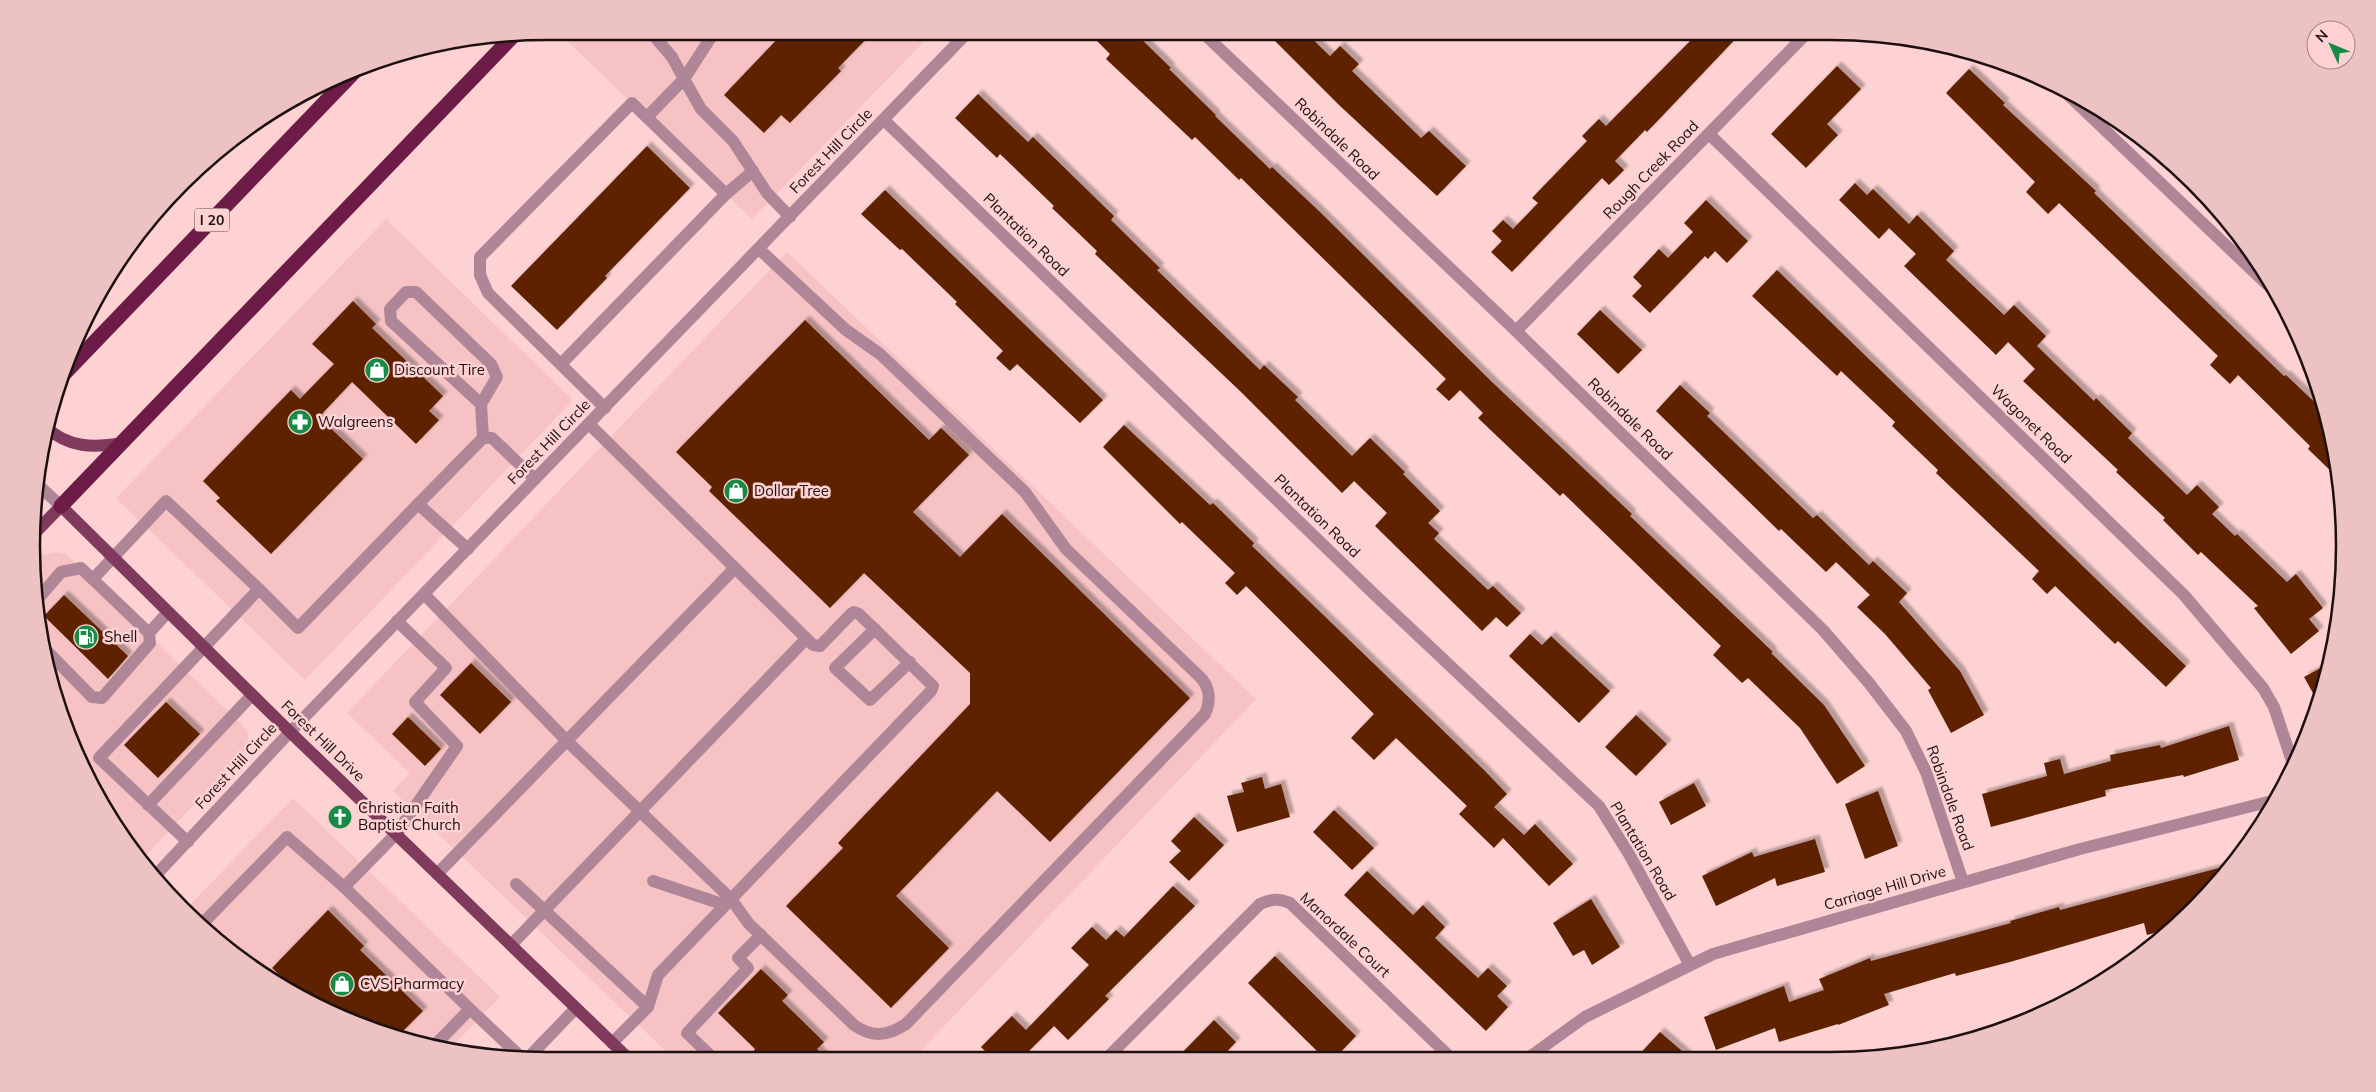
<svg xmlns="http://www.w3.org/2000/svg" width="2376" height="1092" font-family="Mulish,sans-serif">
<defs>
<filter id="shadow"><feDropShadow dx="4.5" dy="-4.5" stdDeviation="1" flood-color="#0004"/></filter>
</defs>
<rect width="100%" height="100%" fill="#fed2d2"/>
<!-- built -->
<g fill="#f6c2c3">
<polygon points="571,31 934,31 752,219 564,38"/>
<polygon points="386,219 573,400 305,680 116,498"/>
<polygon points="787,252 1256,699 912,1060 675,1060 393,791 410,773 347,713"/>
<polygon points="57,552 66,554 247,730 249,745 242,754 147,854 109,816 100,803 59,712 41,646 33,565 42,555"/>
<polygon points="293,798 500,997 448,1051 349,1022 288,992 207,933 185,910"/>
</g>
<!-- building -->
<g fill="#5f2200" filter="url(#shadow)">
<polygon points="785,31 874,31 838,68 841,71 790,123 781,115 764,133 724,95"/>
<polygon points="1087,31 1133,31 1171,68 1169,69 1216,115 1215,116 1270,169 1272,167 1319,211 1493,383 1632,514 1630,516 1773,652 1771,653 1824,705 1865,766 1837,784 1800,728 1748,678 1742,683 1713,655 1721,646 1563,493 1560,496 1478,418 1483,413 1460,390 1449,401 1436,389 1446,379 1241,178 1239,180 1195,137 1192,140 1106,59 1110,54"/>
<polygon points="1265,31 1304,31 1330,56 1340,46 1359,64 1352,71 1421,138 1429,131 1466,166 1437,196 1339,105"/>
<polygon points="1700,31 1743,31 1647,132 1645,130 1615,161 1624,170 1609,185 1602,178 1512,272 1491,252 1502,241 1492,231 1503,220 1513,229 1538,203 1532,198 1587,141 1582,136 1599,119 1606,126"/>
<polygon points="1837,66 1861,89 1827,124 1838,135 1806,168 1771,134"/>
<polygon points="1969,69 2005,103 2003,105 2096,191 2094,193 2284,376 2286,375 2325,412 2335,445 2338,478 2308,449 2310,446 2238,375 2230,384 2210,365 2218,356 2059,203 2048,214 2026,192 2035,182 1946,93"/>
<polygon points="978,94 1028,142 1033,137 1076,179 1114,216 1111,220 1160,268 1157,270 1260,370 1264,365 1298,397 1295,400 1352,456 1370,438 1405,472 1403,474 1440,511 1428,523 1439,533 1434,539 1488,590 1493,586 1521,613 1507,627 1496,617 1482,631 1375,526 1387,513 1354,481 1342,493 1240,391 1095,254 1097,251 1052,208 1054,206 1000,154 997,158 955,118"/>
<polygon points="647,146 690,188 605,276 607,278 557,330 511,286"/>
<polygon points="1855,183 1867,195 1873,189 1909,224 1917,215 1954,251 1946,260 2004,315 2014,305 2046,336 2037,346 2094,401 2096,398 2132,433 2128,438 2187,495 2197,485 2219,507 2212,514 2235,536 2237,534 2287,582 2296,574 2323,608 2309,619 2319,631 2291,654 2254,608 2258,606 2201,552 2198,555 2163,520 2165,518 2116,472 2118,470 2023,381 2035,369 2008,342 1996,355 1904,266 1916,254 1889,228 1879,239 1839,200"/>
<polygon points="885,190 1103,400 1080,423 1017,364 1010,371 996,358 1003,351 955,304 957,302 902,249 900,250 861,214"/>
<polygon points="1706,200 1748,241 1727,263 1715,251 1708,259 1705,256 1650,313 1632,296 1642,286 1633,277 1659,249 1668,258 1693,232 1684,223"/>
<polygon points="1777,270 2186,666 2166,687 2118,641 2115,644 2055,586 2047,594 2032,579 2039,571 1936,473 1938,470 1892,426 1895,422 1841,371 1837,376 1752,296"/>
<polygon points="353,301 376,324 372,328 443,396 429,411 439,420 416,444 352,382 319,417 363,459 271,554 216,501 220,498 203,481 291,390 300,399 334,364 312,344"/>
<polygon points="1600,310 1642,350 1618,374 1577,334"/>
<polygon points="805,320 929,440 941,428 969,455 913,512 960,557 1002,514 1190,698 1050,842 997,791 896,896 949,948 891,1008 786,906 843,848 838,843 970,704 970,673 864,573 830,608 709,491 712,487 676,452"/>
<polygon points="1680,385 1710,413 1707,416 1813,518 1817,515 1869,565 1873,561 1907,593 1899,602 1960,671 1984,715 1951,733 1928,690 1931,688 1885,634 1857,607 1870,595 1836,562 1826,572 1781,529 1779,531 1656,411"/>
<polygon points="1124,425 1210,505 1213,503 1254,543 1252,546 1485,771 1507,794 1494,807 1524,835 1535,824 1573,864 1549,886 1503,838 1494,848 1459,814 1467,806 1396,738 1374,760 1351,738 1374,714 1246,586 1237,595 1225,583 1235,573 1182,522 1180,524 1103,447"/>
<polygon points="64,595 128,656 108,679 44,616"/>
<polygon points="1530,634 1542,645 1551,636 1610,691 1579,723 1509,656"/>
<polygon points="471,663 511,702 480,734 440,695"/>
<polygon points="2330,663 2324,681 2318,702 2304,677"/>
<polygon points="166,702 200,734 158,778 124,745"/>
<polygon points="1636,715 1667,744 1636,776 1605,747"/>
<polygon points="408,717 441,749 425,766 392,734"/>
<polygon points="2229,726 2239,760 2184,777 2183,775 2105,790 2106,796 1991,827 1982,794 2047,776 2044,763 2060,759 2064,774 2111,761 2110,755 2160,745 2161,748"/>
<polygon points="1262,777 1265,789 1281,784 1290,817 1237,832 1227,796 1244,792 1241,783"/>
<polygon points="1694,783 1706,806 1671,825 1659,802"/>
<polygon points="1878,791 1898,846 1865,859 1845,804"/>
<polygon points="1334,810 1374,848 1352,870 1313,832"/>
<polygon points="1194,817 1224,845 1189,881 1169,862 1181,851 1171,841"/>
<polygon points="1815,839 1825,872 1777,886 1775,878 1716,906 1702,876 1752,852 1754,857"/>
<polygon points="2234,864 2169,929 2147,935 2144,923 2010,962 1956,976 1955,973 1884,994 1889,1005 1838,1025 1838,1024 1779,1042 1775,1028 1716,1050 1704,1017 1784,986 1789,1002 1824,990 1819,979 1870,958 1871,961 2011,923 2010,921 2059,907 2060,910"/>
<polygon points="1367,871 1413,915 1423,905 1445,927 1435,938 1478,978 1488,968 1507,986 1497,996 1508,1007 1486,1031 1344,895"/>
<polygon points="1173,886 1195,906 1105,996 1109,999 1068,1040 1054,1026 1021,1059 993,1059 981,1047 1012,1016 1026,1030 1089,965 1071,948 1092,927 1106,940 1116,930 1124,937"/>
<polygon points="1591,899 1620,947 1592,965 1584,950 1573,956 1553,923"/>
<polygon points="328,910 364,946 360,950 423,1011 398,1036 349,1022 306,1000 272,968"/>
<polygon points="1275,956 1356,1036 1335,1058 1324,1058 1248,983"/>
<polygon points="761,969 788,995 782,1001 824,1042 817,1049 828,1060 762,1060 753,1052 755,1049 718,1013"/>
<polygon points="1214,1020 1236,1042 1220,1059 1176,1059"/>
<polygon points="1660,1032 1689,1057 1637,1057"/>
</g>
<g fill="none" stroke-linecap="round" stroke-linejoin="round">
<!-- minor -->
<g stroke="#af8697" stroke-width="12">
<polyline points="715,31 684,79 701,109 733,141 767,193 790,217"/>
<polyline points="1201,31 1516,331 1823,630 1869,683 1906,731 1926,772 1963,882"/>
<polyline points="1490,31 1494,34 1498,31"/>
<polyline points="2063,90 2275,292"/>
<polyline points="647,117 684,79 672,57 650,31"/>
<polyline points="884,120 1375,595 1599,806 1629,854 1690,965"/>
<polyline points="1709,134 2184,595 2263,688 2274,707 2293,764"/>
<polyline points="1516,331 1809,31"/>
<polyline points="561,364 726,194"/>
<polyline points="481,404 497,377 491,364 416,292 406,292 390,309 391,321 481,404 483,438"/>
<polyline points="605,408 488,293 480,275 480,257 632,103 726,194 753,171"/>
<polyline points="589,424 813,645 820,646 851,614 854,612 859,614 933,686 931,691 658,975 648,1007 612,1043"/>
<polyline points="37,484 61,506"/>
<polyline points="418,504 483,438 492,438 535,479"/>
<polyline points="93,579 166,501 259,589"/>
<path d="M424,594L567,741L731,899L749,924L854,1025C872,1038 888,1036 906,1024L1205,714C1211,701 1210,687 1200,677L1066,549L1025,492L880,354L846,330L759,249"/>
<polyline points="37,600 61,572 81,568 149,633 150,643 102,698 92,697 41,645"/>
<polyline points="397,621 446,668 415,702 457,746 396,834 344,887 470,1009 433,1047"/>
<polyline points="875,629 835,668 870,700 910,662"/>
<polyline points="149,633 168,612"/>
<polyline points="148,805 252,695"/>
<polyline points="188,842 99,758 259,589 298,628 418,504 468,549"/>
<polyline points="437,874 735,568"/>
<polyline points="154,877 290,732 969,31"/>
<polyline points="653,881 725,905"/>
<polyline points="516,884 648,1007"/>
<polyline points="200,926 287,837 344,887"/>
<polyline points="511,945 806,639"/>
<polyline points="470,1009 522,1058"/>
<polyline points="1528,1058 1585,1017 1713,954 2080,849 2272,801"/>
<polyline points="527,1059 576,1008"/>
<path d="M1106,1059L1260,904C1271,899 1279,898 1290,903L1451,1058"/>
<polyline points="715,1060 687,1033 748,968 738,958 761,935"/>
</g>
<!-- major -->
<g stroke="#803a5c" stroke-width="12">
<path d="M46,427C68,448 94,448 122,443"/>
<polyline points="32,536 61,506 290,732 630,1060"/>
</g>
<!-- highway -->
<g stroke="#6d1c47" stroke-width="15">
<polyline points="60,378 357,69"/>
<polyline points="61,506 515,34"/>
</g>
</g>
<!-- icons -->
<defs>
<symbol id="shop-disc" viewBox="-11 -11 22 22"><circle r="9.5" fill="#178b45" stroke="#fed2d2"/><path d="M-5-2.5h2.3a2.7 3.5 0 0 1 5.4 0H5L5.5 6h-11ZM-1.5-2.5h3a1.5 2.3 0 0 0-3 0Z" fill="#fff"/></symbol>
<symbol id="pharmacy-disc" viewBox="-11 -11 22 22"><circle r="9.5" fill="#178b45" stroke="#fed2d2"/><path d="M-2-6h4v4h4v4h-4v4h-4v-4h-4v-4h4Z" fill="#fff"/></symbol>
<symbol id="fuel-disc" viewBox="-11 -11 22 22"><circle r="9.5" fill="#178b45" stroke="#fed2d2"/><path d="M-5.5-6h7V0h2V4h1.3V-2.5L3-4.5l.8-.8L6-3V5H2.5V1h-1V6h-7ZM-4.2-4.7v3.2H.2V-4.7Z" fill="#fff"/></symbol>
<symbol id="church-disc" viewBox="-11 -11 22 22"><circle r="9.5" fill="#178b45" stroke="#fed2d2"/><path d="M-1.2-6h2.4v3.5h3.3v2.4h-3.3V6h-2.4V-.1h-3.3v-2.4h3.3Z" fill="#fff"/></symbol>
</defs>
<g fill-rule="evenodd">
<use href="#shop-disc" x="363" y="356" width="28" height="28"/>
<use href="#pharmacy-disc" x="286" y="408" width="28" height="28"/>
<use href="#shop-disc" x="722" y="477" width="28" height="28"/>
<use href="#fuel-disc" x="72" y="623" width="28" height="28"/>
<use href="#church-disc" x="326" y="803" width="28" height="28"/>
<use href="#shop-disc" x="328" y="970" width="28" height="28"/>
</g>
<g text-anchor="middle" stroke-width="5" stroke-linejoin="round" paint-order="stroke">
<!-- shield labels -->
<rect fill="#fed2d2" stroke="#614a4a" stroke-width="1" x="194.5" y="208.5" width="35" height="23" rx="4"/>
<g font-size="14" font-weight="bold" fill="#1e1010">
<text x="212" y="225">I 20</text>
</g>
<!-- street labels -->
<g font-size="15" fill="#1e1010" stroke="#fed2d2">
<text transform="translate(1337 139) rotate(44)" y="5">Robindale Road</text>
<text transform="translate(831 151) rotate(-46)" y="5">Forest Hill Circle</text>
<text transform="translate(1651 170) rotate(-46)" y="5">Rough Creek Road</text>
<text transform="translate(1026 235) rotate(44)" y="5">Plantation Road</text>
<text transform="translate(1630 419) rotate(44)" y="5">Robindale Road</text>
<text transform="translate(2031 424) rotate(44)" y="5">Wagonet Road</text>
<text transform="translate(549 442) rotate(-46)" y="5">Forest Hill Circle</text>
<text transform="translate(1317 516) rotate(44)" y="5">Plantation Road</text>
<text transform="translate(323 741) rotate(44)" y="5">Forest Hill Drive</text>
<text transform="translate(236 766) rotate(-47)" y="5">Forest Hill Circle</text>
<text transform="translate(1950 798) rotate(70)" y="5">Robindale Road</text>
<text transform="translate(1643 851) rotate(59)" y="5">Plantation Road</text>
<text transform="translate(1885 888) rotate(-16)" y="5">Carriage Hill Drive</text>
<text transform="translate(1345 935) rotate(43)" y="5">Manordale Court</text>
</g>
<!-- poi labels -->
<g font-size="15" fill="#1e1010" stroke="#fed2d2" text-anchor="start">
<text x="394" y="375">Discount Tire</text>
<text x="318" y="427">Walgreens</text>
<text x="754" y="496">Dollar Tree</text>
<text x="104" y="642">Shell</text>
<text x="358" y="813">Christian Faith<tspan x="358" dy="17">Baptist Church</tspan></text>
<text x="360" y="989">CVS Pharmacy</text>
</g>
</g>
<!-- crop -->
<path d="M0 0H2376V1092H0ZM546 40H1830A506 506 0 0 1 2336 546V546A506 506 0 0 1 1830 1052H546A506 506 0 0 1 40 546V546A506 506 0 0 1 546 40Z" fill="#ecc2c2" fill-rule="evenodd"/>
<path fill="none" stroke="#1e1010" stroke-width="2.5" d="M546 40H1830A506 506 0 0 1 2336 546V546A506 506 0 0 1 1830 1052H546A506 506 0 0 1 40 546V546A506 506 0 0 1 546 40Z"/>
<!-- north arrow -->
<g transform="translate(2331 45) rotate(314)"><circle r="24" fill="#fed2d2" stroke="#a48484"/>
<path d="M0-4L9 19L0 12L-9 19Z" fill="#178b45"/>
<text y="-8" font-size="14" font-weight="bold" text-anchor="middle" fill="#1e1010">N</text>
</g>
</svg>
